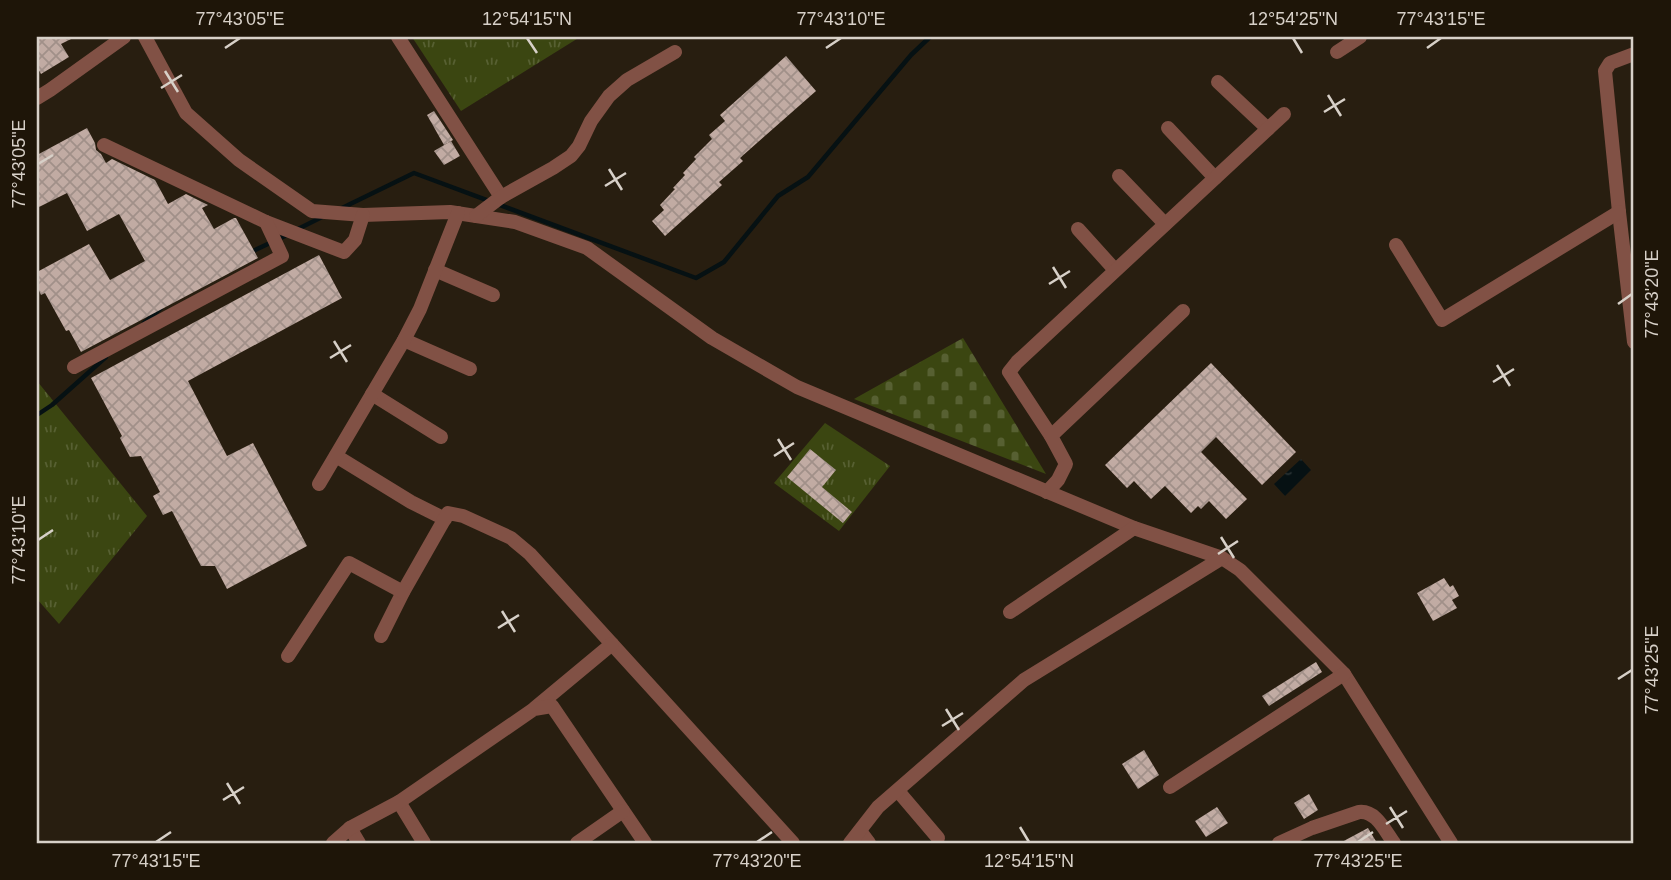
<svg xmlns="http://www.w3.org/2000/svg" width="1671" height="880" font-family="Arial,sans-serif">
<defs>
<pattern id="grass-tufts" width="24" height="20" patternUnits="userSpaceOnUse" patternTransform="scale(1.75)"><rect width="24" height="20" fill="#3b4611"/><path d="M3 7l-1-3M5 7V3M7 7l1-3M15 17l-1-3M17 17v-4M19 17l1-3" fill="none" stroke="#576032"/></pattern>
<pattern id="cemetery-stones" width="16" height="16" patternUnits="userSpaceOnUse" patternTransform="scale(1.75)"><rect width="16" height="16" fill="#3b4611"/><path d="M2 7V4a2 2 0 0 1 4 0v3zM10 15v-3a2 2 0 0 1 4 0v3z" fill="#576032"/></pattern>
<pattern id="water-ripples" width="26" height="14" patternUnits="userSpaceOnUse" patternTransform="scale(1.75)"><rect width="26" height="14" fill="#061113"/><path d="M2 4q2-2 4 0t4 0M15 11q2-2 4 0t4 0" fill="none" stroke="#2a3334"/></pattern>
<pattern id="building-cross-hatch" width="8" height="8" patternUnits="userSpaceOnUse" patternTransform="scale(1.75)"><rect width="8" height="8" fill="#c1aba3"/><path d="M0 0l8 8M0 8l8-8" fill="none" stroke="#a19089"/></pattern>
</defs>
<rect width="100%" height="100%" fill="#281e10"/>
<!-- grass -->
<g fill="url(#grass-tufts)">
<polygon points="412,37 580,37 461,111"/>
<polygon points="37,381 147,516 59,624 37,599"/>
<polygon points="825,423 890,466 839,531 774,483"/>
</g>
<!-- cemetery -->
<polygon fill="url(#cemetery-stones)" points="963,338 1046,474 854,399"/>
<!-- water -->
<polygon fill="url(#water-ripples)" points="1301,459 1311,470 1285,496 1274,484"/>
<g fill="none" stroke-linecap="round" stroke-linejoin="round">
<!-- stream -->
<g stroke="#061113" stroke-width="4.5">
<polyline points="342,208 414,173 696,278 724,262 778,196 808,177 911,55 930,37"/>
<polyline points="298,229 324,216"/>
<polyline points="251,252 287,235"/>
<polyline points="144,323 161,308"/>
<polyline points="37,415 52,405 106,357"/>
</g>
</g>
<!-- building -->
<g fill="url(#building-cross-hatch)">
<polygon points="37,37 75,37 61,44 69,57 41,74 37,67"/>
<polygon points="786,56 816,91 740,158 743,161 719,182 722,185 665,236 652,221 664,210 660,205 675,189 673,188 685,175 683,173 696,159 694,157 712,139 709,135 725,121 720,115"/>
<polygon points="434,111 453,140 444,145 427,115"/>
<polygon points="87,128 95,143 96,150 101,154 106,163 112,159 155,180 168,204 186,194 208,205 202,208 214,229 234,218 236,218 258,258 81,352 69,330 66,331 45,293 41,295 37,286 37,272 89,244 110,280 145,261 119,214 87,231 67,193 37,208 37,155"/>
<polygon points="451,141 460,156 444,165 434,151"/>
<polygon points="319,255 342,298 188,381 227,456 253,443 307,546 227,589 215,566 201,566 172,511 163,515 153,496 160,492 141,456 130,457 120,438 122,436 91,378"/>
<polygon points="1211,363 1296,452 1262,485 1216,437 1201,452 1247,499 1226,519 1209,501 1201,509 1198,506 1191,513 1165,486 1151,499 1134,481 1127,488 1105,465"/>
<polygon points="810,449 836,470 822,487 852,512 843,523 787,477"/>
<polygon points="1444,578 1450,587 1453,585 1459,596 1452,600 1457,608 1433,621 1417,593"/>
<polygon points="1316,662 1322,672 1269,706 1262,696"/>
<polygon points="1144,750 1159,775 1138,789 1122,764"/>
<polygon points="1309,794 1318,810 1304,819 1294,803"/>
<polygon points="1217,807 1228,823 1206,837 1195,821"/>
<polygon points="1368,828 1377,843 1340,843"/>
</g>
<g fill="none" stroke-linecap="round" stroke-linejoin="round">
<!-- minor -->
<g stroke="#815145" stroke-width="14">
<polyline points="145,37 186,113 239,160 312,211 363,215 450,212 515,222 587,248 712,338 797,387 1134,528 1222,558 1240,570 1344,674 1451,843"/>
<polyline points="398,37 501,197"/>
<polyline points="1337,52 1360,37"/>
<polyline points="1634,54 1610,63 1605,71 1619,212 1634,342"/>
<polyline points="1218,82 1268,129"/>
<polyline points="37,98 50,90 124,37"/>
<polyline points="1168,128 1215,178"/>
<polyline points="104,145 266,222 344,252 355,240 363,215"/>
<polyline points="1119,176 1165,224"/>
<polyline points="476,216 501,197 553,168 571,156 579,146 591,121 609,96 627,80 675,52"/>
<polyline points="1078,229 1115,270"/>
<polyline points="1396,245 1442,320 1619,212"/>
<polyline points="435,270 493,295"/>
<polyline points="404,340 470,369"/>
<polyline points="74,367 282,256 266,222"/>
<polyline points="372,394 441,437"/>
<polyline points="1051,436 1009,372 1017,362 1284,114"/>
<polyline points="336,456 411,502 445,519"/>
<polyline points="319,484 404,340 420,309 458,213"/>
<polyline points="1047,492 1058,480 1066,464 1051,436 1183,311"/>
<polyline points="1010,612 1134,528"/>
<polyline points="381,636 403,592 448,513 463,516 511,538 530,554 793,843"/>
<polyline points="288,656 349,563 403,592"/>
<polyline points="535,708 612,644"/>
<polyline points="1170,787 1344,674"/>
<polyline points="898,791 938,838"/>
<polyline points="399,802 424,843"/>
<polyline points="350,828 359,843"/>
<polyline points="860,831 869,843"/>
<polyline points="333,843 350,828 399,802 534,709 552,706 645,843"/>
<polyline points="577,843 623,811"/>
<polyline points="850,843 878,807 1024,680 1222,558"/>
<path d="M1279,843L1312,828L1359,812C1376,810 1385,831 1394,843"/>
</g>
</g>
<!-- ticks -->
<path fill="none" stroke="#d7d0c8" stroke-width="2.5" d="M527,38L537,53M1293,38L1302,53M225,48L240,38M826,48L841,38M1427,48L1441,38M165,71L178,92M161,88L182,75M1328,95L1341,116M1324,112L1345,99M38,164L53,155M609,169L622,190M605,186L626,173M1053,267L1066,288M1049,284L1070,271M1618,304L1632,294M334,341L347,362M330,358L351,345M1497,365L1510,386M1493,382L1514,369M778,439L791,460M774,456L794,443M1221,537L1234,558M38,540L53,530M1218,554L1238,541M502,611L515,632M498,628L519,615M1618,679L1632,670M946,709L959,730M942,726L963,713M227,783L240,804M223,800L244,787M1390,807L1403,828M1386,824L1407,811M1020,827L1029,842M156,842L171,832M757,842L772,832M1358,842L1373,832"/>
<!-- border -->
<rect width="1671" height="880" fill="none" stroke="#1e1508" stroke-width="77"/>
<rect x="38" y="38" width="1594" height="804" fill="none" stroke="#d7d0c8" stroke-width="2.5"/>
<g font-size="18" text-anchor="middle" fill="#d7d0c8">
<text x="240" y="25">77°43'05"E</text>
<text x="527" y="25">12°54'15"N</text>
<text x="841" y="25">77°43'10"E</text>
<text x="1293" y="25">12°54'25"N</text>
<text x="1441" y="25">77°43'15"E</text>
<text transform="translate(19 164) rotate(-90)" y="6">77°43'05"E</text>
<text transform="translate(1652 294) rotate(-90)" y="6">77°43'20"E</text>
<text transform="translate(19 540) rotate(-90)" y="6">77°43'10"E</text>
<text transform="translate(1652 670) rotate(-90)" y="6">77°43'25"E</text>
<text x="156" y="867">77°43'15"E</text>
<text x="757" y="867">77°43'20"E</text>
<text x="1029" y="867">12°54'15"N</text>
<text x="1358" y="867">77°43'25"E</text>
</g>
</svg>
